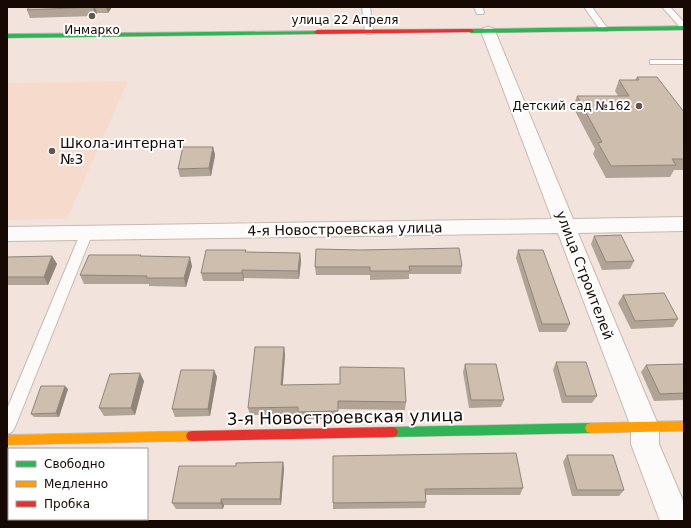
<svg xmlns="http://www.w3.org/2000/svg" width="691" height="528" font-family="'DejaVu Sans',sans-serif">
<rect width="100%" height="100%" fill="#f2e4dc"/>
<!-- built -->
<polygon fill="#f6dbcc" points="128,81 67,219 7,220 7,83"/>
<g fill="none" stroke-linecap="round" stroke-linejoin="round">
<defs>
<g id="lane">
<polygon points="362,7 370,7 373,32 372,34 366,34 365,32"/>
<polygon points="474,7 482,7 484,12 483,14 477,14"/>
<polygon points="584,7 592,7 608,29 607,31 601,31"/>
<polygon points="662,7 670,7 684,22 684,28 681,28"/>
<rect x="650" y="60" width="34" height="4"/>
<polygon points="87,228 91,229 93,232 15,427 12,432 7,434 7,409 81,232 83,229"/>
</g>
<polygon id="street" points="488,27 493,28 495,31 573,219 684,217 684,231 578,233 659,427 659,444 684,503 684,521 660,521 631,444 631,427 558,233 7,241 7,227 552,219 481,31 483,28"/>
<g id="fast">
<polygon points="684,26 684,30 471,33 468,31 471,29"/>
<polygon points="319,31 319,33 317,34 7,38 7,34"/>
<polygon points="591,423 595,424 597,428 595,432 591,433 392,437 388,436 386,432 388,428 392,427"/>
</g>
<g id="slow">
<polygon points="684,421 684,431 591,433 587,432 585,428 587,424 591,423"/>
<polygon points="192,431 196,432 198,436 196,440 192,441 7,445 7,435"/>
</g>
<g id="jam">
<polygon points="471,29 474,31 473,32 317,34 314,32 317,30"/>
<polygon points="392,427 396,428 398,432 396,436 392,437 192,441 188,440 186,436 188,432 192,431"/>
</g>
</defs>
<!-- lane casing -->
<use href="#lane" stroke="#c6b9b2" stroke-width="2"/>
<!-- street casing -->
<use href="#street" stroke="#c6b9b2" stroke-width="2"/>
<!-- fast casing -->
<use href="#fast" stroke="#c6b9b2" stroke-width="1"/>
<!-- slow casing -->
<use href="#slow" stroke="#c6b9b2" stroke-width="1"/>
<!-- jam casing -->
<use href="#jam" stroke="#c6b9b2" stroke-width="1"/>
<!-- lane -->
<use href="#lane" fill="#fdfbfa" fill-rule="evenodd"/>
<!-- street -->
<use href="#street" fill="#fdfbfa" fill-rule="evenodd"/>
<!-- fast -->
<use href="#fast" fill="#30b455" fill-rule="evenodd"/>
<!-- slow -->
<use href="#slow" fill="#ff9f0a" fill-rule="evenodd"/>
<!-- jam -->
<use href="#jam" fill="#e5322d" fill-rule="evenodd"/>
</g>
<!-- wall -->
<g fill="#b1a396">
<polygon points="29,7 112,7 108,13 97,13 95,16 30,18 27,10"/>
<rect x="382" y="7" width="25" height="1"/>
<polygon points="637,77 684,112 684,170 674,170 670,177 606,178 593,154 595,149 573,107 577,96 618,96 615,91 619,80 635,80"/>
<polygon points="213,147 215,155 211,176 180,177 178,169"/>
<polygon points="594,236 634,261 630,269 602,270 591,244"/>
<polygon points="316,249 462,266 461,274 409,274 409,279 370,280 370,275 316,275 315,267"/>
<polygon points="246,250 246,252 300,253 301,261 299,279 244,278 244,281 203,281 201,273"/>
<polygon points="518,250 570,324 566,332 539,332 516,258"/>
<polygon points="141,255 141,256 192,266 186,287 149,286 149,284 84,284 80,275"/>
<polygon points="52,256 57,264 48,285 7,285 7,257"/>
<polygon points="623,295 678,319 673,327 631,329 618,303"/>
<polygon points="284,347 285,355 283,385 406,402 405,410 338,409 338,419 299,419 298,414 250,415 248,408"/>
<polygon points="556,362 597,396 592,403 562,403 553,370"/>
<polygon points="465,364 504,400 501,407 469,408 463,372"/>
<polygon points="684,364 684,400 654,401 641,372 646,365"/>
<polygon points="214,370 217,377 210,416 175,417 172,409"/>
<polygon points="144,381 135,415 104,416 99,408"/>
<polygon points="68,389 59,417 34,417 31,414"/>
<polygon points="567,455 624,490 619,496 572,496 563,462"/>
<polygon points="333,456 523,488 520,495 426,495 426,502 425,508 333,509"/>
<polygon points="283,462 284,469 281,505 224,505 223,509 176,509 172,503 236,466"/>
<rect x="7" y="465" width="2" height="43"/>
</g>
<!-- shaded-wall -->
<g fill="#90857a">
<polygon points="93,7 95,7 97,13 95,16"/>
<polygon points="106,7 112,7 108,13"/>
<polygon points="213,147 215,155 211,176 209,168"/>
<polygon points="300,253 301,261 299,279 298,271"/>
<polygon points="52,256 57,264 48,285 44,277"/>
<polygon points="190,257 192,266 186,287 184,278"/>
<polygon points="242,270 244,278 244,281 242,273"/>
<polygon points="284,347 285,355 282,392 281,385"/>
<polygon points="214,370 217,377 210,416 208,409"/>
<polygon points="140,373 144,381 135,415 131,408"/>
<polygon points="65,386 68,389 59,417 56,413"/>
<polygon points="283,462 284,469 281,505 280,499"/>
<polygon points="221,499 224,505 223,509 221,503"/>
</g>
<!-- building -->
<g fill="#cebeae" stroke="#90857a">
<polygon points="29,7 93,7 27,10"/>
<polygon points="637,77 657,77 684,112 684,159 672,159 676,165 611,166 598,143 602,142 577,96 629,96 619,80 639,80"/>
<polygon points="183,147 213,147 209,168 178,169"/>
<polygon points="621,235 634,261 606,262 594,236"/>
<polygon points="459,248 462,266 409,266 410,271 370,271 370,267 315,267 316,249 360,250"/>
<polygon points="206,250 246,250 245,252 300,253 298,271 242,270 242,273 201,273"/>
<polygon points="518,250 543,250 570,324 542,324"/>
<polygon points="89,255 141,255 140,256 190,257 184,278 146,278 147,276 80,275"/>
<polygon points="52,256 44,277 7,277 7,257"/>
<polygon points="664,293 678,319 635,321 623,295"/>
<polygon points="255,347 284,347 281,385 340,384 340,367 404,368 406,402 338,401 338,411 298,412 298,407 248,408"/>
<polygon points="556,362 586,362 597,396 566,396"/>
<polygon points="465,364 496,364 504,400 471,400"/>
<polygon points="684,364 684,393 660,394 646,365"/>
<polygon points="181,370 214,370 208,409 172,409"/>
<polygon points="140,373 131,408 99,408 110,374"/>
<polygon points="41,386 65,386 56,413 31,414"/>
<polygon points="516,453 523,488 425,489 426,502 333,503 333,456"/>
<polygon points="567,455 613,455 624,490 577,490"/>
<polygon points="283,462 280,499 221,499 221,503 172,503 179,466 236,466 236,463"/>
<rect x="7" y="465" width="2" height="36"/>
</g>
<!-- markers -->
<g fill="#63564f" stroke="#fff" stroke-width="1.5">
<circle cx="92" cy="16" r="4"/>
<circle cx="639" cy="106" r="4"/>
<circle cx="52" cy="151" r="4"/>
</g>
<g text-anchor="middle" stroke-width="4" stroke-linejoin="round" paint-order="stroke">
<!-- far-street labels -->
<g font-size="12" fill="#160903" stroke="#fff">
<text x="345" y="24">улица 22 Апреля</text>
</g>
<!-- far-poi labels -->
<g font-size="12" fill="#160903" stroke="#fff">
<text x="92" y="34">Инмарко</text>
<text x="631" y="110" text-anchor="end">Детский сад №162</text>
</g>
<!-- poi labels -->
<g font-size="14" fill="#160903" stroke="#fff" text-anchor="start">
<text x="60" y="148">Школа-интернат<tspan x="60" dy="16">№3</tspan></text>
</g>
<!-- street labels -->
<g font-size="14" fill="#160903" stroke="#fff">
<text transform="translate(345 229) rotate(-1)" y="5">4-я Новостроевская улица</text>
<text transform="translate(585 275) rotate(69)" y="5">улица Строителей</text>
</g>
<!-- near-street labels -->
<g font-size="17" fill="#160903" stroke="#fff">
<text transform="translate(345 417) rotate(-1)" y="6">3-я Новостроевская улица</text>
</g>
</g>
<!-- border -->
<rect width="691" height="528" fill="none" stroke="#160903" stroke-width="16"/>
<!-- legend -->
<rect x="8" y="448" width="140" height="72" fill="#ffffff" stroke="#a29d9a"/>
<rect x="16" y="461" width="20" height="6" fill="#30b455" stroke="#a29d9a"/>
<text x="44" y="468" font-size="12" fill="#160903">Свободно</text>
<rect x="16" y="481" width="20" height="6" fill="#ff9f0a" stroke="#a29d9a"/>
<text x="44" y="488" font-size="12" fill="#160903">Медленно</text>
<rect x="16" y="501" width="20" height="6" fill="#e5322d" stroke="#a29d9a"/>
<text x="44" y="508" font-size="12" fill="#160903">Пробка</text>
</svg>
